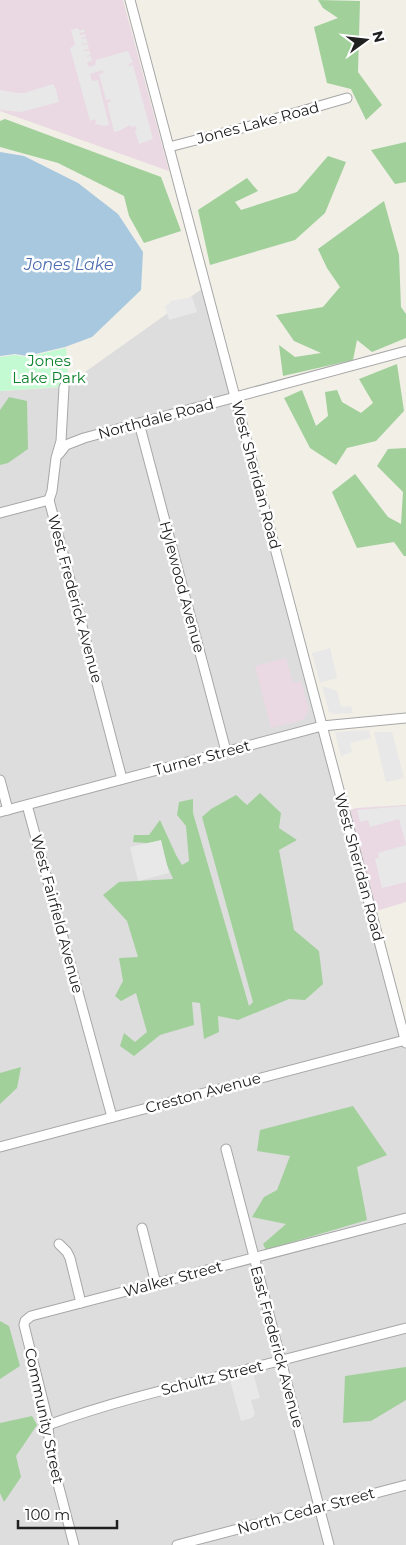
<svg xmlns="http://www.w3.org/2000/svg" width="406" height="1545" font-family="Montserrat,sans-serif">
<rect width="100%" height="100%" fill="#f1efe6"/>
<!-- residential -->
<polygon fill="#dedddd" points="206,286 406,1044 406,1545 0,1545 0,391 64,387"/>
<!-- industrial -->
<g fill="#ead8e3">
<polygon points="0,0 123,0 169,171 0,111"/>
<polygon points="286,658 293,683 301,681 309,710 303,720 271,728 255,666"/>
<polygon points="406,805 406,902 376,911 350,810 356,808"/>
</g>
<!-- forest -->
<g fill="#a1d09b">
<polygon points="318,0 360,1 358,72 382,105 366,120 351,89 327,83 314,27 338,18 323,8"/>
<polygon points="5,119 161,177 181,231 144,243 129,216 124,196 58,163 0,147 0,121"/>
<polygon points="406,142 406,182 395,184 371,150"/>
<polygon points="328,156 346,162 325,213 295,240 210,265 198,210 247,178 258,191 235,202 241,210 297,192"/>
<polygon points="384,201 399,255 401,307 406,314 406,338 372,352 357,340 353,360 283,376 279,345 295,357 321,353 294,341 276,315 323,307 340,287 327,268 318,249"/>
<polygon points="397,364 404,411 376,441 347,448 336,465 310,448 284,398 302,390 316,426 328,416 325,392 337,390 342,402 361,413 373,403 359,379"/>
<polygon points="9,397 27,401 28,449 8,463 0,465 0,410"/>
<polygon points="406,448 406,556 404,556 394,542 357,548 332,492 355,474 388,517 401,524 403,492 377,466 388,449"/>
<polygon points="260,793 281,813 279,828 297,840 279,850 294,930 319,951 323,984 305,1000 289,999 238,1020 218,1016 219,1032 204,1039 200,1003 192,1002 194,1025 160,1035 134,1056 120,1046 124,1033 135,1042 147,1032 136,993 121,1001 115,996 123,981 119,958 138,957 127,921 103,895 119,882 173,879 158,844 133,842 134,835 149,835 160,820 176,855 182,865 189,861 186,826 177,815 179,802 193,799 193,813 249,1006 253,1002 202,817 211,809 236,795 247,805"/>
<polygon points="21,1067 17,1088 0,1104 0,1073"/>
<polygon points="353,1106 387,1155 357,1167 367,1220 266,1250 263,1244 286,1224 252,1217 264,1197 277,1190 290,1156 257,1151 260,1130"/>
<polygon points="0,1321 9,1326 20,1366 0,1379"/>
<polygon points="406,1367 406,1400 371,1421 343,1423 345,1376"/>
<polygon points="32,1416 37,1425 16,1456 21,1477 4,1502 0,1493 0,1423"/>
</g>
<!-- park -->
<polygon fill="#c4fad2" points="66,348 69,386 0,391 0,357 15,355 27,357"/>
<!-- parking -->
<g fill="#e8e8e8">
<polygon points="78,28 80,31 84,29 85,32 80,33 80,35 85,34 86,36 81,38 81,39 86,38 88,43 82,44 83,45 88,44 89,49 84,50 85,52 89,50 91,55 86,56 86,57 91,56 92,61 87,62 89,67 95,65 96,63 95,60 128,51 133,62 128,65 129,66 133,65 153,139 139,144 135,131 137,128 135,126 131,127 130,125 119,131 114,132 107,103 111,101 110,99 106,100 99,74 103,73 103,70 90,74 92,81 98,80 109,125 104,126 95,124 96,121 95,119 90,121 70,48 75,45 71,30"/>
<polygon points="53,84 56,89 59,102 21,112 0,110 0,90 17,93 24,93"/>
<polygon points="192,297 197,312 169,320 165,306 170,304 170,301"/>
<polygon points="330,648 337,678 320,683 312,653"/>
<polygon points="322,686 337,691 341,707 351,706 353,713 334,714 329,712"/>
<polygon points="369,730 371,738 350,743 352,752 341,756 335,732"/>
<polygon points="374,732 392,732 404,778 386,782"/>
<polygon points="406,806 406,882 382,888 375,859 379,858 378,853 406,845 399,819 370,827 368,820 360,822 357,810"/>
<polygon points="161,840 169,873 138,881 130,847"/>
<polygon points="253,1373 260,1398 251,1400 255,1414 252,1418 241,1421 230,1380"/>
</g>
<!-- water -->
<polygon fill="#a7c8de" points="0,152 24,156 78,183 118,214 143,252 141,290 92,337 65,347 27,356 15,354 0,356"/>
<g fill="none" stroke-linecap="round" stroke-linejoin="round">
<defs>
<g id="minor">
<polyline points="130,0 406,1043"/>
<polyline points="169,147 250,126 347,98"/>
<polyline points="64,387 61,441 56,458 52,491 49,500 122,779"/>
<polyline points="139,423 226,751"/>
<polyline points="59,454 66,445 84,438 406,351"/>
<polyline points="0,513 49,500"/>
<polyline points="0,780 8,810"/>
<polyline points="27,805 112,1117"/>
<polyline points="0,812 322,726 406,718"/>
<polyline points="0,1147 405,1040"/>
<polyline points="226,1149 329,1545"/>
<polyline points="142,1228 156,1284"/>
<polyline points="59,1244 67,1252 70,1258 81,1303"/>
<path d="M48,1425C111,1402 175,1387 240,1371C295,1357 351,1342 406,1328"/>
<polyline points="74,1545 51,1457 47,1417 24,1325 25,1321 31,1316 406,1218"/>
<polyline points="177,1545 406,1485"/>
</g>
</defs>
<!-- minor casing -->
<use href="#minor" stroke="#a7a7a7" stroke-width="11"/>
<!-- minor -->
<use href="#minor" stroke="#fff" stroke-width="9"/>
</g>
<g text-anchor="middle" stroke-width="5" stroke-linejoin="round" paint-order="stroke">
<!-- street labels -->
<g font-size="15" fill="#202020" stroke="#fff">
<text transform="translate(258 123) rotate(-15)" y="5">Jones Lake Road</text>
<text transform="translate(156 419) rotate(-15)" y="5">Northdale Road</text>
<text transform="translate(256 475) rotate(75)" y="5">West Sheridan Road</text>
<text transform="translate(182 587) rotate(75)" y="5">Hylewood Avenue</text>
<text transform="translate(75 599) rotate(75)" y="5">West Frederick Avenue</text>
<text transform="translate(202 758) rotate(-15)" y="5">Turner Street</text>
<text transform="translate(359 867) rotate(75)" y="5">West Sheridan Road</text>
<text transform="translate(57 914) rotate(75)" y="5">West Fairfield Avenue</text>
<text transform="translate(203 1093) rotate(-15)" y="5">Creston Avenue</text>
<text transform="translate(173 1279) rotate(-15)" y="5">Walker Street</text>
<text transform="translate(277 1347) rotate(75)" y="5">East Frederick Avenue</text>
<text transform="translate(212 1378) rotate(-14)" y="5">Schultz Street</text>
<text transform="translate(44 1416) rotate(78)" y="5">Community Street</text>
<text transform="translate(306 1511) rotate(-15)" y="5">North Cedar Street</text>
</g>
<!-- park labels -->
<g font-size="15" fill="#0b8129" stroke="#fff">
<text x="49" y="366">Jones<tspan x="49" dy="17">Lake Park</tspan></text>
</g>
<!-- water labels -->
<g font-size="16" font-style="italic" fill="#4b6cb1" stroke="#fff">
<text x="69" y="270">Jones Lake</text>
</g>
</g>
<!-- north arrow -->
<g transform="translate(366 40) rotate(75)" stroke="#ffffff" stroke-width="4" paint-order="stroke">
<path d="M0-4L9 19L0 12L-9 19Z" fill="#202020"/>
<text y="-8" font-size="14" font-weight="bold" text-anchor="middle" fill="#202020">N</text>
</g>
<!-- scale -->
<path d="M18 1520v8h99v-8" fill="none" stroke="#202020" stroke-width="2.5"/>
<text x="25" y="1520" font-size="15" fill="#202020" stroke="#ffffff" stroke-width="4" paint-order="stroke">100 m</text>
</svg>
